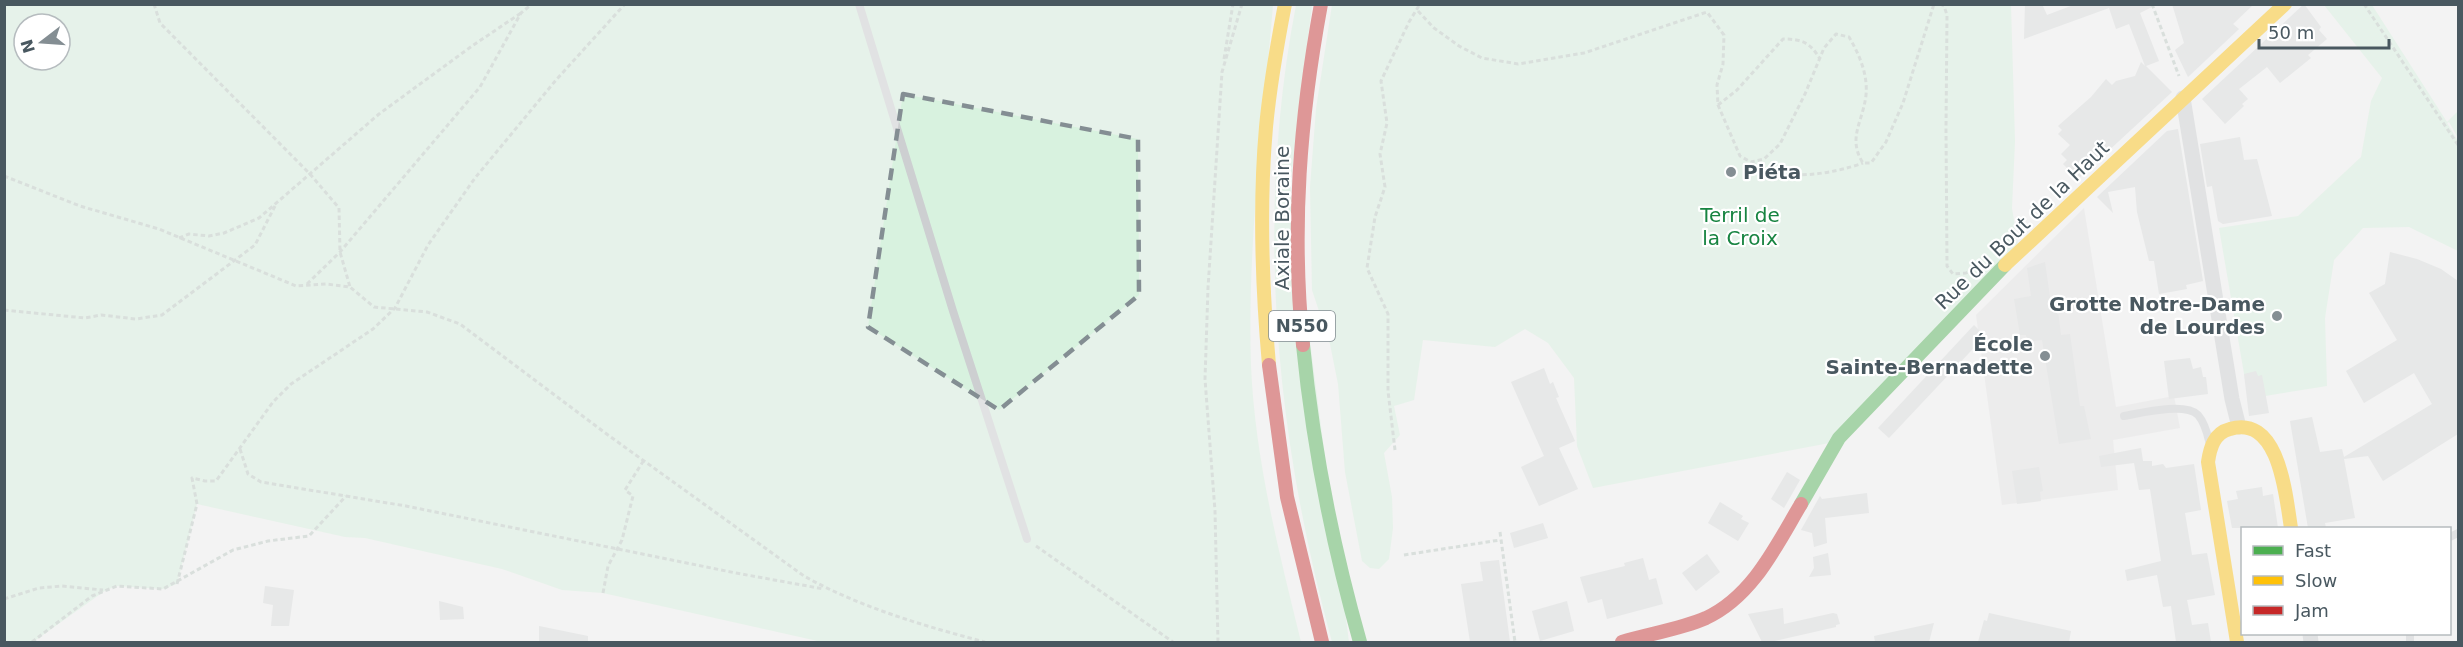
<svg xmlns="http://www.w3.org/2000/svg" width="2463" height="647" font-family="'DejaVu Sans',sans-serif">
<rect width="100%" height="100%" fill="#f3f3f3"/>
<!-- education -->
<polygon fill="#e5e4e5" points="2084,208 2116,407 2174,396 2180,428 2113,440 2118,490 2002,505 1976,315"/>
<!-- green -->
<g fill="#d8f2df" fill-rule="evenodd">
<path d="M4,5H1273C1263,124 1247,246 1251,366C1255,460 1279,552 1301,642H822L603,593L562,590L502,569L365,538L345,537L197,504L177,584L163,589L117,586L106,590L33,642H5ZM24,24H60V60H24Z"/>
<path d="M1296,5H1312L1290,187L1349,642H1332C1275,433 1255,219 1296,5Z"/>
<polygon points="1332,5 2011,5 2015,141 2012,208 2020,258 1840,441 1593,488 1577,446 1574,378 1548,343 1525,329 1495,347 1423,340 1414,400 1394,406 1400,435 1384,453 1392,497 1393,528 1389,559 1379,569 1370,568 1362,561 1345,472 1338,384 1330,344 1312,290 1310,187 1316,109"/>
<polygon points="2324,5 2372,5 2447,122 2458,111 2458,138 2449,122 2447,123 2458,141 2458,251 2409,227 2363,228 2334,260 2325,318 2327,386 2265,396 2247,391 2219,228 2298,216 2361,157 2371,101 2382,78"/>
</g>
<!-- building -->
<g fill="#d9dbdb">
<polygon points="2025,4 2042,4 2047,15 2076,4 2158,4 2140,13 2159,61 2146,66 2172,92 2078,179 2063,164 2067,160 2061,154 2070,145 2058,134 2062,130 2058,126 2091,97 2106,79 2112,85 2116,81 2135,76 2141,62 2145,66 2129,24 2116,29 2109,8 2024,39"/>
<polygon points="2172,4 2254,4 2233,24 2239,29 2188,77 2175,50 2184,43"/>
<polygon points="2304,4 2321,27 2319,30 2327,39 2308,55 2311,58 2280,83 2267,67 2239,89 2248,99 2242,104 2244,106 2225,124 2202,99"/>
<polygon points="2178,129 2203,281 2186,285 2187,289 2159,294 2154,261 2149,261 2137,212 2135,187 2108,192 2113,213 2097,197 2167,131"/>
<polygon points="2240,137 2244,160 2257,159 2272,216 2223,224 2218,221 2212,186 2207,187 2200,144"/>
<polygon points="2390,252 2417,259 2441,269 2458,281 2458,434 2383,481 2368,456 2344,459 2355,518 2325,523 2326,528 2308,528 2290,421 2312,417 2320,452 2342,449 2344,457 2432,404 2414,373 2364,403 2346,371 2397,340 2369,293 2385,284"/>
<polygon points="2045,262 2051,304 2057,303 2061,335 2070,334 2080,406 2084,406 2091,439 2059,444 2042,340 2027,342 2026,335 2020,335 2014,299 2031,296 2027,268"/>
<polygon points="1974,325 1985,336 1889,438 1878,428"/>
<polygon points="2190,358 2193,369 2201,367 2203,377 2206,377 2208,394 2169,399 2164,361"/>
<polygon points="1544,368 1550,384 1553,382 1559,397 1556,398 1575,441 1559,448 1578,489 1539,506 1521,467 1544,456 1511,382"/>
<polygon points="2256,371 2258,376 2262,375 2269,413 2249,416 2244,374"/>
<polygon points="2141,448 2143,461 2152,461 2152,466 2163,464 2166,468 2194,464 2201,510 2185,513 2192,555 2207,553 2215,595 2187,600 2192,625 2208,623 2211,642 2176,642 2171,606 2163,607 2157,575 2127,581 2125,570 2161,561 2150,489 2139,490 2134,463 2101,467 2099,456"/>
<polygon points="2039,467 2043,491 2040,492 2041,501 2017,504 2012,471"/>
<polygon points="1787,472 1800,480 1784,508 1771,499"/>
<polygon points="2262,487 2263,496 2273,494 2278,528 2232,528 2227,501 2238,499 2236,491"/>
<polygon points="1867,493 1869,513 1825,518 1827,543 1814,547 1812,533 1801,530 1820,496 1822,499"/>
<polygon points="1720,502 1743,516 1741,519 1749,523 1738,541 1708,523"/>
<polygon points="1543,523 1548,538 1514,548 1510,533"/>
<polygon points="1828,553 1831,575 1809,577 1814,568 1813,557"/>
<polygon points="1707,554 1720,572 1696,591 1682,573"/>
<polygon points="1643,558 1649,580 1656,578 1663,604 1607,619 1602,599 1588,603 1580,577 1625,566 1624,563"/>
<polygon points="1499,560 1510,642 1470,642 1461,584 1483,581 1480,562"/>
<polygon points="265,586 294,590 289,626 271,626 273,605 263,603"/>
<polygon points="439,601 463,607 464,619 440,620"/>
<polygon points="1567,601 1574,631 1540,641 1532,611"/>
<polygon points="1783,608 1784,624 1833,613 1837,614 1840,624 1836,625 1836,627 1770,642 1762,642 1748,614"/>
<polygon points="1989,613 2071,631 2069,642 1978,642 1984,620 1987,621"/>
<polygon points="1934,623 1929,642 1875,642 1874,636"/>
<polygon points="539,626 588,636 588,642 539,642"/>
</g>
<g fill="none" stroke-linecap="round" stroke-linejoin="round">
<!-- path -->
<g stroke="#bbc8c2" stroke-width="3" stroke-dasharray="4.5 3" stroke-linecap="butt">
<polyline points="154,4 160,23 310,174 339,208 340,252 350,287"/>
<polyline points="1940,4 1944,6 1947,15 1946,129 1947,266 1953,274 1966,273 1974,269"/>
<polyline points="2152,4 2179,76"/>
<polyline points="2364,4 2458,145"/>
<path d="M1418,11L1434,28L1459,46L1482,58L1518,64L1584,53L1707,12L1724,35L1723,64L1717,85L1718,105L1740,156L1751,162L1764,159L1780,144L1805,94L1824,48L1836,34L1849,37C1859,54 1868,74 1866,95C1863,122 1847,138 1863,163H1871L1886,142L1903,103L1934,4"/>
<polyline points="1224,59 1233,4"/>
<path d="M1718,105L1737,90L1783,39C1801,39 1810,42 1820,59"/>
<path d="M1752,163C1779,183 1833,174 1863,163"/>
<path d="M4,176L80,206L159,229L296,286L326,284L350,287L374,307L427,312L460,324L608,435L804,576C859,607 924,626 985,642"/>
<polyline points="179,238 189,234 209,236 224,233 259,218 379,114 472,46 521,13"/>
<polyline points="307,284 340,252 480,87 521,13 532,4"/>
<polyline points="4,310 85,318 101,315 136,319 162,315 255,245 275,206"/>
<polyline points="240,449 248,474 261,482 406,506 736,573 824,589"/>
<polyline points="1395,450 1388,391 1388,314 1367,268 1375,217 1385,187 1380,154 1387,123 1381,81 1409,22 1420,4"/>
<polyline points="1500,532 1515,642"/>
<polyline points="1036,546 1173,642"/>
<polyline points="1404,555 1500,540"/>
<polyline points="177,584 197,504 192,478 205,481 216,481 273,402 291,384 373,329 395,308 428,245 475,178 556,80 625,4"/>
<polyline points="603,593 608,566 622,540 633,496 625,490 644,460"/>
<polyline points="4,599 39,588 62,586 103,590"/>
<polyline points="32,642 92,596 117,586 163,589 233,550 268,541 309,536 346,496"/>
<polyline points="1218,642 1215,511 1205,379 1208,288 1222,72 1242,4"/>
</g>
<!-- lane -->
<g stroke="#cdcfd1" stroke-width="8">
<polyline points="859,4 953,311 1027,539"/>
<path d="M2124,416C2141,413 2185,402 2198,415C2204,422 2207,432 2209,441"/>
<polyline points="2450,537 2458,533"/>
<polyline points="2410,642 2410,634"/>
</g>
<!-- street -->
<g stroke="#cdcfd1" stroke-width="15">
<polyline points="2183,98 2232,399 2239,427"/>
<polyline points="2310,634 2311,642"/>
</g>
<!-- fast -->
<g stroke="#4caf50" stroke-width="14">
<path d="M1303,345C1313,447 1332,543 1360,642"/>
<polyline points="1801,504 1839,438 2005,265"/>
</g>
<!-- slow -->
<g stroke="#ffc107" stroke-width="14">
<polyline points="2005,265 2285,4"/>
<path d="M1269,365C1262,286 1259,206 1266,127C1270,85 1277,45 1285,4"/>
<path d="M2237,642L2208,462C2210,448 2214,433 2230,429C2280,414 2286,498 2291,528"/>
</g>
<!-- jam -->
<g stroke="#c62828" stroke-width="14">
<path d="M1303,345C1291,228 1300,118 1321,4"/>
<polyline points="1269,365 1287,497 1322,642"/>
<path d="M1622,642C1648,634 1681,629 1706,618C1753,596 1776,546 1801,504"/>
</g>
</g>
<!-- marked area -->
<path d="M0 0H2463V647H0ZM903,94L1138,139L1139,295L999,410L868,327Z" fill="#f3f3f3" fill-opacity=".55" fill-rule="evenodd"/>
<path fill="none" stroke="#848e93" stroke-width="4.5" stroke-dasharray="12 8" stroke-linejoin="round" d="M903,94L1138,139L1139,295L999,410L868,327Z"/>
<!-- markers -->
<g fill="#848e93" stroke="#fff" stroke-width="2">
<circle cx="1731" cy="172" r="6"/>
<circle cx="2277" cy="316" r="6"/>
<circle cx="2045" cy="356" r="6"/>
</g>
<g text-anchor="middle" stroke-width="4.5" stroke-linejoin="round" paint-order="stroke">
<!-- shield labels -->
<rect fill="#fff" stroke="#808a90" stroke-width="1.5" x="1269" y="311" width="66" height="30" rx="4.5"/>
<g font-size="18" font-weight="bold" fill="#495860">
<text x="1302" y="332">N550</text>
</g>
<!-- poi labels -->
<g font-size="20" font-weight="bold" fill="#495860" stroke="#fff" text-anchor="end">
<text x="1743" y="179" text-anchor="start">Piéta</text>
<text x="2265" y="311">Grotte Notre-Dame<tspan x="2265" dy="23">de Lourdes</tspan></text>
<text x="2033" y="351">École<tspan x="2033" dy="23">Sainte-Bernadette</tspan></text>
</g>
<!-- park labels -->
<g font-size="20" fill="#178441" stroke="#fff">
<text x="1740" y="222">Terril de<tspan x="1740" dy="23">la Croix</tspan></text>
</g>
<!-- street labels -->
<g font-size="20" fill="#495860" stroke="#fff">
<text transform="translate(1282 218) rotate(-90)" y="7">Axiale Boraine</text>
<text transform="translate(2022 225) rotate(-44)" y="7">Rue du Bout de la Haut</text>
</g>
</g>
<!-- border -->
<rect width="2463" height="647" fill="none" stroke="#495860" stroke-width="12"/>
<!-- legend -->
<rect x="2241" y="527" width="210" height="108" fill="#ffffff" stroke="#b6bcbf" stroke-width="1.5"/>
<rect x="2253" y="546" width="30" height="9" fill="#4caf50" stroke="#b6bcbf" stroke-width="1.5"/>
<text x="2295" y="557" font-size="18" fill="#495860">Fast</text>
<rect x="2253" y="576" width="30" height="9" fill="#ffc107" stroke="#b6bcbf" stroke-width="1.5"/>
<text x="2295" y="587" font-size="18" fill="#495860">Slow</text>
<rect x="2253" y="606" width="30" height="9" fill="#c62828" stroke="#b6bcbf" stroke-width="1.5"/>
<text x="2295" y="617" font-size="18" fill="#495860">Jam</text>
<!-- north arrow -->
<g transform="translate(42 42) rotate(253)"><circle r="28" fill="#ffffff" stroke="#b6bcbf" stroke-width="1.5"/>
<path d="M0-4.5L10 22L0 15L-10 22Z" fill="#848e93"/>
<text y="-9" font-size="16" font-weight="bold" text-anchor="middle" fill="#495860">N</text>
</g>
<!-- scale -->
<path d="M2259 39v9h130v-9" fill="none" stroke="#495860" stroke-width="3"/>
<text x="2268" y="39" font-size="18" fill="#495860" stroke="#ffffff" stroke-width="4.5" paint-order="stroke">50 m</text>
</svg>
